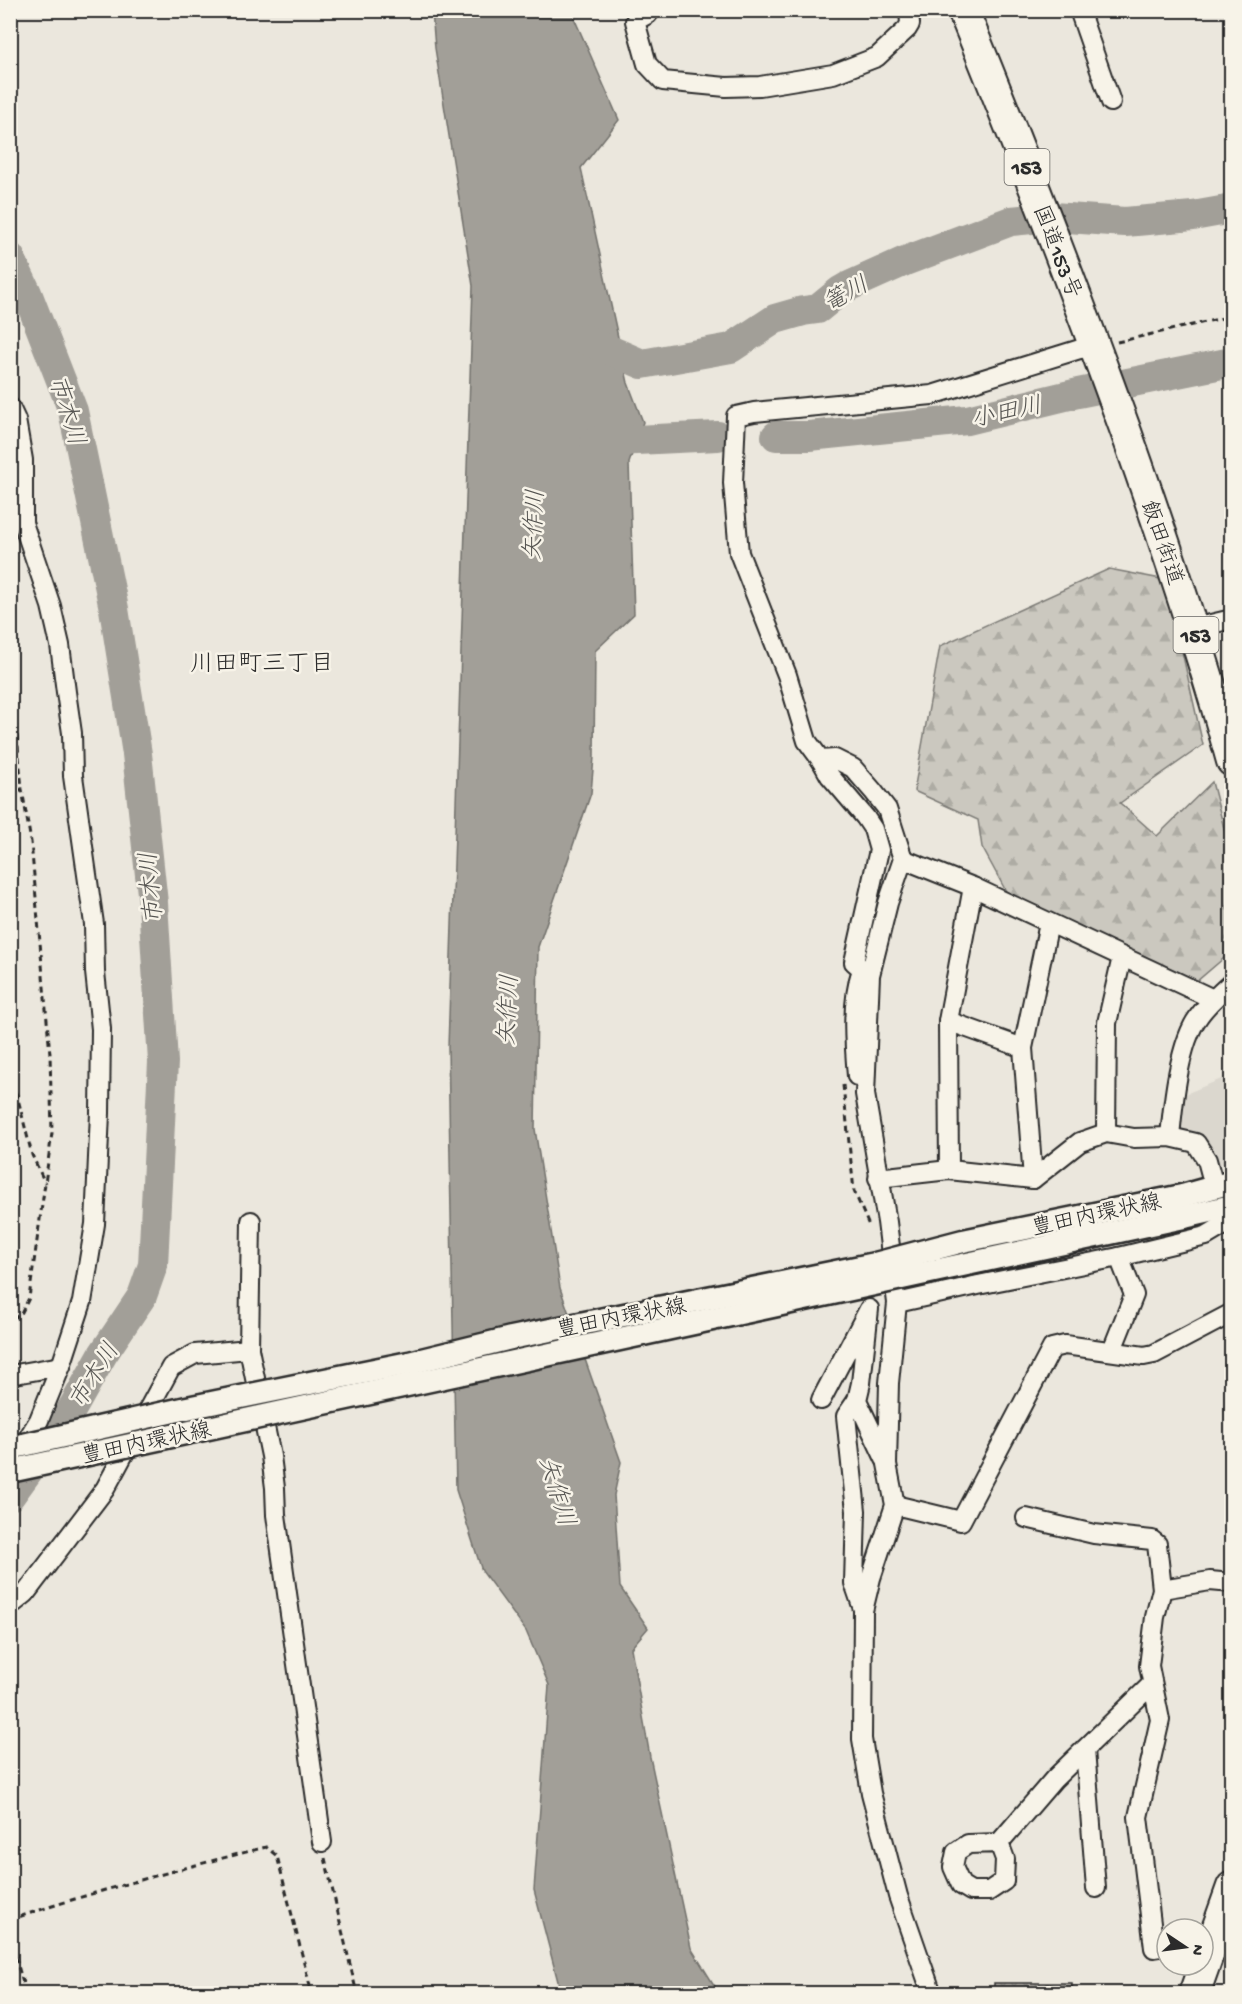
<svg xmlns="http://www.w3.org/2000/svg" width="1242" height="2004" font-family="'Gochi Hand','Klee One',sans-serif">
<defs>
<pattern id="forest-firs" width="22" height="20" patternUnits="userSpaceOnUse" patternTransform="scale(1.5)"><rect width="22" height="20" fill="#cbc8bf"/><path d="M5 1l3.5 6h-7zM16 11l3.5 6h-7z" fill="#aeaca4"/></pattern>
<pattern id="building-cross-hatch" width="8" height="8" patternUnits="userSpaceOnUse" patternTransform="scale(1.5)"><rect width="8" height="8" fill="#b5b2ab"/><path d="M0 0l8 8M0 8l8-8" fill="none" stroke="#93918b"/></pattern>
</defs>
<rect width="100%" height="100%" fill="#ebe7dd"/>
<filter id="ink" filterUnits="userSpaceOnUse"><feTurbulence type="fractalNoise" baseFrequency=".0167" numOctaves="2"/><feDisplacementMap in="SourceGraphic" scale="12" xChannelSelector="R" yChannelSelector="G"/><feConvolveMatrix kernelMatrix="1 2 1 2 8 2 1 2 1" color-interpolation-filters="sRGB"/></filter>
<g filter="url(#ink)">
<!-- built -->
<polygon fill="#dbd7ce" points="1231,1075 1231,1162 1217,1165 1215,1156 1207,1143 1180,1130 1183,1095"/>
<!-- forest -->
<polygon fill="url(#forest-firs)" stroke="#7b7a75" stroke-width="1.5" points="1109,569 1166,580 1203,745 1120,803 1157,836 1212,782 1231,855 1231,952 1197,981 1007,893 982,847 978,820 914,791 940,646"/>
<!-- water -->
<polygon fill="#a29f98" stroke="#72716c" stroke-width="1.5" points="432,11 571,11 619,120 581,168 628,383 643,422 629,463 634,614 595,651 594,757 591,793 538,947 535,1129 560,1288 621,1462 614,1495 620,1587 648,1628 631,1648 650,1757 691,1948 719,1993 561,1993 534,1890 549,1685 526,1631 482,1571 456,1490 448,1047 473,286 435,48"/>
<!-- shadow -->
<polygon fill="#0003" points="1072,1984 1080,1994 995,1994"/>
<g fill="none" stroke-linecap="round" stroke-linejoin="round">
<!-- river -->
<g stroke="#a29f98" stroke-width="30">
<polyline points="10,257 27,293 73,411 114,609 137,754 153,903 163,1062 153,1265 142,1296 103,1354 68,1416 10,1496"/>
<polyline points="584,339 642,364 731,348 775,319 803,311 818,309 840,291 847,287 905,261 1011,221 1053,217 1125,222 1193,216 1232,209"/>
<polyline points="776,436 809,436 967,420 1078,393 1232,362"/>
<polyline points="595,442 718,436"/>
</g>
</g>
<!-- building -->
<rect fill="url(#building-cross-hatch)" stroke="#2b2b2b" stroke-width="1.5" x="994" y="1983" width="78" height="11"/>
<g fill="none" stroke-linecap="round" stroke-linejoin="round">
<defs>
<g id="minor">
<polyline points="1079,10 1111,102"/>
<polyline points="648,14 635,21 647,64 663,81 726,87 760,86 833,74 877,57 907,29 910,24 909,10"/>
<polyline points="10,407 16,420 23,460 23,523 51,606 60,645 66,692 72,733 73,776 94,924 95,972 101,1029 100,1113 95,1224 82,1302 61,1366 39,1420 20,1451"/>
<polyline points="1194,628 1232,619"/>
<path d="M821,760L830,776L865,817L873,829L879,850L854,962L862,969C851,1002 854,1041 857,1076"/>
<polyline points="903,859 973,887 1213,999"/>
<polyline points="948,1021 1023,1048"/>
<polyline points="1106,1133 1107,1023 1122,957"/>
<path d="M1170,1137C1173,1104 1179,1042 1199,1016C1208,1003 1220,993 1232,982"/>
<polyline points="949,1170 948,1021 973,887"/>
<polyline points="878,1178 949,1170 1033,1179 1080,1142 1106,1133 1134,1138 1170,1137 1196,1143 1207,1160 1214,1186"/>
<polyline points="1033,1179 1023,1048 1049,923"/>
<polyline points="251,1221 249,1349 271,1456 275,1488 276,1515 322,1842"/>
<polyline points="897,1303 978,1285 1119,1257 1206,1236 1221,1227 1228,1213 1228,1207"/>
<polyline points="1112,1350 1134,1295 1119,1257"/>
<polyline points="10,1375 61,1366"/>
<polyline points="821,1400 869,1309 861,1383 857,1400 885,1459"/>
<polyline points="857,1400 846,1416 856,1511 854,1583 863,1609"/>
<polyline points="895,1505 961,1521 1052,1348 1065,1345 1144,1356 1154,1354 1232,1313"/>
<polyline points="1026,1518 1094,1534 1152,1540 1157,1544 1162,1589 1155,1617 1149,1666 1160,1720 1138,1817 1154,1948 1167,1946"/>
<polyline points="1162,1589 1210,1581 1232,1583"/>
<polyline points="10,1606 25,1594 105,1489 171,1367 195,1354 249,1349"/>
<polyline points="1085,1749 1096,1888"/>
<polyline points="999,1843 1005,1859 1004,1881 989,1891 971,1891 961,1885 953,1867 956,1852 968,1844 999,1843 1054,1779 1152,1684"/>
<polyline points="932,1994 898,1896 871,1793 862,1739 863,1611 871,1578 895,1505 887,1464 889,1383 897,1303 887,1222 865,1094 870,975 888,903 903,859 887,809 873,791 853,768 835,759 821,760 807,741 787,675 739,553 733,483 736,416 754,412 932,395 1080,349 1095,347"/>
</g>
<g id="tertiary">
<polyline points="1182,1196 1232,1182"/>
<polyline points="1184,1217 1232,1206"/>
</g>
<g id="trunk">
<path d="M963,10C1020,149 1074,288 1125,429C1164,539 1201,648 1232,761"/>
<polyline points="1194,1994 1232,1887"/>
</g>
</defs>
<!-- minor casing -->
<use href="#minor" stroke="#2b2b2b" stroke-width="22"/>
<!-- tertiary casing -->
<use href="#tertiary" stroke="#2b2b2b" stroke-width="27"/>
<!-- trunk casing -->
<use href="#trunk" stroke="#2b2b2b" stroke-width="34"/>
<!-- path -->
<g stroke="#2b2b2b" stroke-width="3" stroke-dasharray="6 4.5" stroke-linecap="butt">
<polyline points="1117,342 1232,316"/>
<polyline points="10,662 22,789 31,842 50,1054 52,1133 29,1298 21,1314 10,1320"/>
<polyline points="10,795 22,789"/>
<polyline points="10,1083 17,1095 32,1155 45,1183"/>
<polyline points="843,1085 854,1191 870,1228"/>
<polyline points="325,1858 357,1994"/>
<path d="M10,1920C94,1891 180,1869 266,1847L277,1856L312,1994"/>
<polyline points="10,1937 26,1994"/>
</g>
<!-- minor -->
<use href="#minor" stroke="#f7f3e8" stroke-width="18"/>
<!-- tertiary -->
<use href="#tertiary" stroke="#f7f3e8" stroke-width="22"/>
<!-- trunk -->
<use href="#trunk" stroke="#f7f3e8" stroke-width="30"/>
<defs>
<g id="tertiary-bridge">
<polyline points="10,1448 187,1408 409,1363 511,1338 875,1264 963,1241 1182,1196"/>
<polyline points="10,1471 1184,1217"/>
</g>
</defs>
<!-- tertiary-bridge casing -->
<use href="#tertiary-bridge" stroke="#2b2b2b" stroke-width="27" stroke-linecap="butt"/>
<!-- tertiary-bridge -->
<use href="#tertiary-bridge" stroke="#f7f3e8" stroke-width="22"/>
</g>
</g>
<g text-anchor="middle" stroke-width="5" stroke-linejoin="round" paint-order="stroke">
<!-- shield labels -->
<g fill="#f7f3e8" stroke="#686764" stroke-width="1.5">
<rect x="1004.5" y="149" width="45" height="36" rx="4.5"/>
<rect x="1173.5" y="617" width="45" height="36" rx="4.5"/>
</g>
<g font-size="21" font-weight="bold" fill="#2b2b2b">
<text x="1027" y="174">153</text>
<text x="1196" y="642">153</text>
</g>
<!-- street labels -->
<g font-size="22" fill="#2b2b2b" stroke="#f7f3e8">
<text transform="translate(1059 251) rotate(69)" y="8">国道153号</text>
<text transform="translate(1164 542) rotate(71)" y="8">飯田街道</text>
<text transform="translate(1096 1213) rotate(-12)" y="8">豊田内環状線</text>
<text transform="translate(621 1316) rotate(-11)" y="8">豊田内環状線</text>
<text transform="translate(146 1441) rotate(-12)" y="8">豊田内環状線</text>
</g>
<!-- water labels -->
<g font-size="24" font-style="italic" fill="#555451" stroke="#f7f3e8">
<text transform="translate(845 293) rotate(-29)" y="8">篭川</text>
<text transform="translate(68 410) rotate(73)" y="8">市木川</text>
<text transform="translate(1006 411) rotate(-12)" y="8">小田川</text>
<text transform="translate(533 525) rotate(-87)" y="8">矢作川</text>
<text transform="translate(150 888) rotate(-95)" y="8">市木川</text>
<text transform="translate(507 1010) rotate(-87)" y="8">矢作川</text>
<text transform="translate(93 1375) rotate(-58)" y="8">市木川</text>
<text transform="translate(558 1491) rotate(73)" y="8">矢作川</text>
</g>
<!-- neighbourhood labels -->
<g font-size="24" fill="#2b2b2b" stroke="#f7f3e8">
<text x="262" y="670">川田町三丁目</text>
</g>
</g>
<!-- margin -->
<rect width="1242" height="2004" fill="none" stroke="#f7f3e8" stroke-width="36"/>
<rect x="18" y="18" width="1206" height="1968" fill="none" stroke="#2b2b2b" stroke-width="2" filter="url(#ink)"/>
<!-- north arrow -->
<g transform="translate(1185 1947) rotate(103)"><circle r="28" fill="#f7f3e8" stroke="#a5a39c" stroke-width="1.5"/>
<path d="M0-4.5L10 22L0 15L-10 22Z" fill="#2b2b2b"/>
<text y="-9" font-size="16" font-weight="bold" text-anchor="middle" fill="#2b2b2b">N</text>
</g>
</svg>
